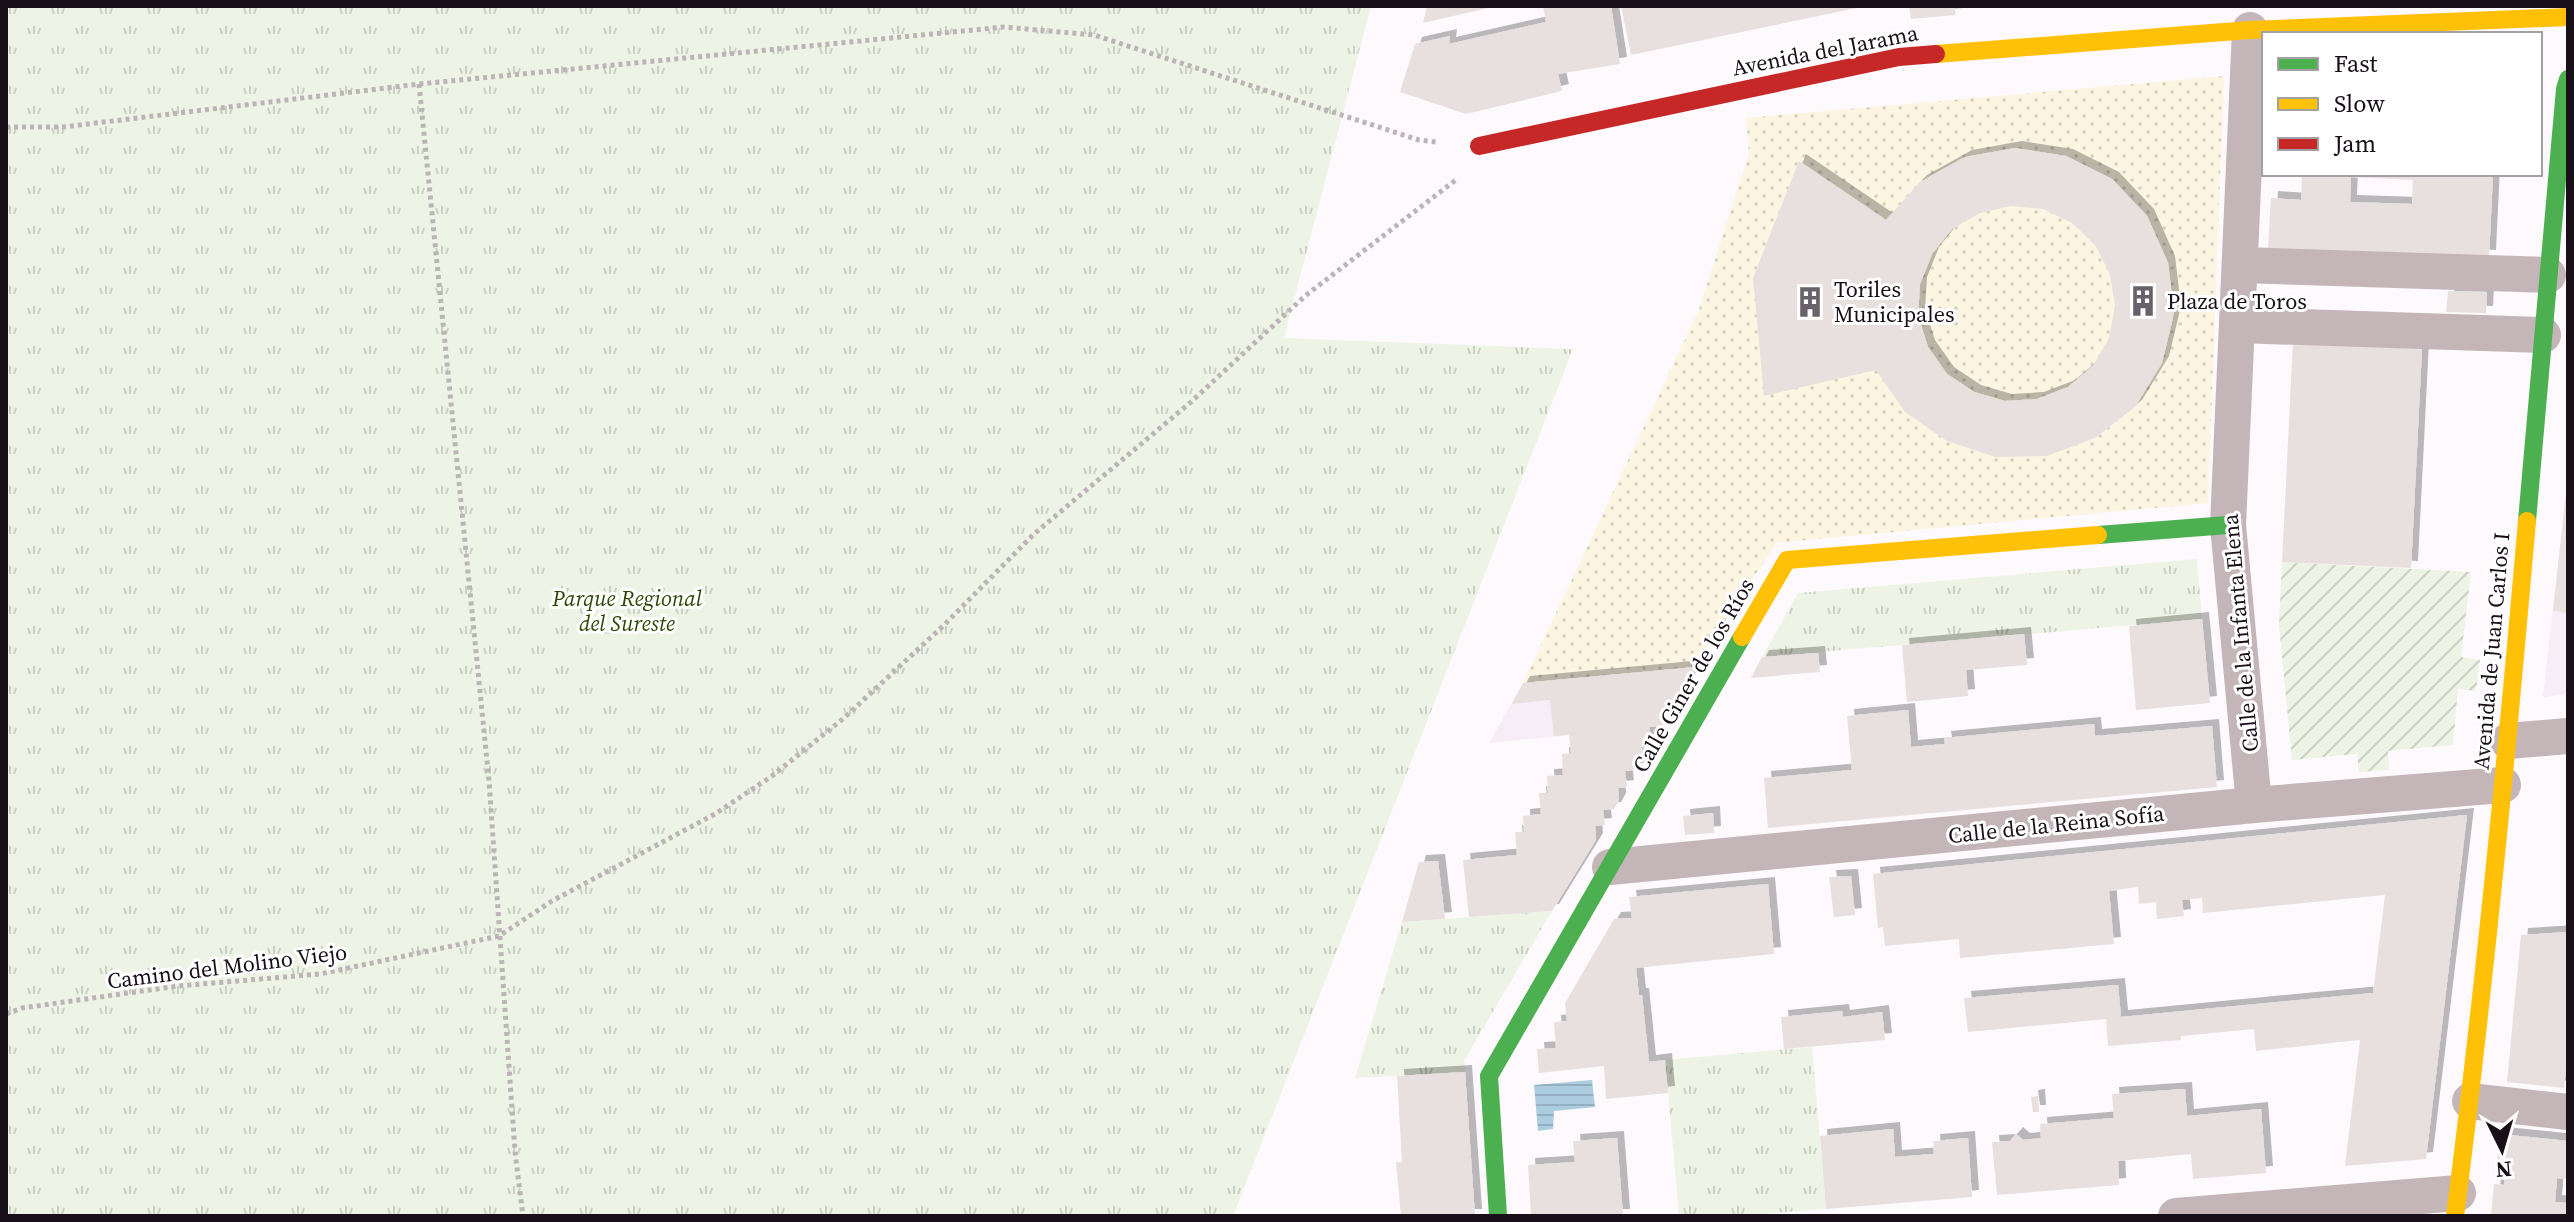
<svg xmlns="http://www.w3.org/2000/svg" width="2574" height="1222" font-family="'Source Serif 4',serif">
<defs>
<pattern id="grass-tufts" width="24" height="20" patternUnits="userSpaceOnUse" patternTransform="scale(2)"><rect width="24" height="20" fill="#eef4e5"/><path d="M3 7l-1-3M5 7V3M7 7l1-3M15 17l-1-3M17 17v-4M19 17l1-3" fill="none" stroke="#cbd0c4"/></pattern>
<pattern id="sand-dots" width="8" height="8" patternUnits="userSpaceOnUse" patternTransform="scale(2)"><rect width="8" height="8" fill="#fcf5e2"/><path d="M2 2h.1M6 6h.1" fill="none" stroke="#d7d1c1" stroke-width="1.8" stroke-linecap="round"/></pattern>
<pattern id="garden-furrows" width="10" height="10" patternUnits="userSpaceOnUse" patternTransform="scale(2)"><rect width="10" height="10" fill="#eef4e5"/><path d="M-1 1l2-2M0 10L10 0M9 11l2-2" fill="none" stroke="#cbd0c4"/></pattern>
<pattern id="water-rules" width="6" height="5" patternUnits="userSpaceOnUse" patternTransform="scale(2)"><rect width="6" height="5" fill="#accde0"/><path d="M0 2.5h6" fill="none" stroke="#93afc0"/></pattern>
<filter id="shadow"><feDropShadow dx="7" dy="-7" stdDeviation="0" flood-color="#0004"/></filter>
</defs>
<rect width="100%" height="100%" fill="#fdf9fd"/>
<!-- built -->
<g fill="#f6edf7">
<polygon points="2566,495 2568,495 2568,694 2543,697"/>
<polygon points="1696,667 1662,726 1489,743 1523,683"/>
</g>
<!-- grass -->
<g fill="url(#grass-tufts)">
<polygon points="6,6 1371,6 1284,338 1573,349 1233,1216 6,1216"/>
<polygon points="2197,559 2202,619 1762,657 1798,593"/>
<polygon points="1552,911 1464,1061 1465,1072 1355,1078 1402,922"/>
<polygon points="1812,1047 1826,1209 1738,1216 1679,1216 1665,1060"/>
</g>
<!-- sand -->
<polygon fill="url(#sand-dots)" points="2224,76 2208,503 1776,543 1696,667 1523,683 1698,312 1749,154 1746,118"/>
<!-- garden -->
<polygon fill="url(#garden-furrows)" points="2282,562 2471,572 2461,657 2480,660 2476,691 2458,689 2453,745 2388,751 2389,770 2359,772 2357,754 2292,760 2279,626"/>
<!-- water -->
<polygon fill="url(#water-rules)" points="1592,1080 1595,1107 1554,1111 1553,1129 1538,1131 1534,1085"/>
<!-- building -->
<g fill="#e8e0de" fill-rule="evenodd" filter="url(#shadow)">
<polygon points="1427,6 1493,6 1493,7 1423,23"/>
<polygon points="1543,6 1611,6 1620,64 1558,74 1562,91 1466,114 1400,92 1415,44 1450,36 1449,44 1546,22"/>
<polygon points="1621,6 1862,6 1862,7 1631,55"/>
<polygon points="1909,6 1954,6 1956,15 1911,19"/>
<path d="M2015,148L2066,156L2112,179L2147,216L2168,263L2174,313L2162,363L2135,407L2095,438L2047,456L1995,457L1947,441L1905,412L1876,370L1764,396L1753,278L1799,161L1886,220L1920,182L1965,157ZM2011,206L2043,209L2072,223L2095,245L2110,274L2115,306L2109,338L2093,366L2068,387L2037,399L2005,401L1974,392L1947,374L1928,347L1918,316L1920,284L1932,254L1952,229L1980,213Z"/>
<path d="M2302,174H2493L2489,257L2268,248L2271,198L2301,200ZM2351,177L2413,180L2412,204L2350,202Z"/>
<polygon points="2448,291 2487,292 2486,313 2446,312"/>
<polygon points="2293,341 2422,348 2411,568 2282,562"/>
<polygon points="2566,493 2568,493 2568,613 2553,611"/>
<polygon points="2202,619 2210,703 2136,710 2129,626"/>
<polygon points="2024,634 2027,665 1966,670 1968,696 1907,702 1902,645"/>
<polygon points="1818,653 1820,672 1751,678 1762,657"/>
<polygon points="1696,667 1662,726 1649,727 1651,745 1642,746 1643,758 1636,770 1625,771 1627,787 1618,788 1619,800 1614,809 1603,810 1605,825 1595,826 1596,840 1552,911 1469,917 1463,860 1517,855 1515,832 1524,832 1523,816 1541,814 1539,793 1548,793 1547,776 1563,775 1562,754 1571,753 1569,735 1554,736 1550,700 1512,704 1523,683"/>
<polygon points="1908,710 1911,747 1945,744 1944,738 2094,724 2095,736 2212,726 2217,787 1768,828 1764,778 1852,770 1847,716"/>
<polygon points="1713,813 1714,833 1685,835 1683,816"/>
<polygon points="2467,815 2426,1159 2345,1166 2360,1040 2256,1051 2254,1029 2181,1036 2181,1040 2108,1046 2106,1019 1968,1032 1964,998 2118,985 2121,1017 2373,993 2385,895 2203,913 2202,898 2182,900 2184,916 2157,919 2156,902 2139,904 2138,887 2109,891 2114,944 1960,958 1959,939 1885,946 1883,927 1878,928 1873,874"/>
<polygon points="1438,861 1445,919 1402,922 1419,862"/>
<polygon points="1851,876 1855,915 1834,917 1829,877"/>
<polygon points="1768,884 1774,954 1636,968 1639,995 1642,995 1649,1062 1665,1060 1668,1093 1606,1099 1604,1066 1539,1073 1537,1049 1556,1048 1554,1022 1567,1021 1565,1003 1614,919 1632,918 1629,897"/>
<polygon points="2568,932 2568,1046 2564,1088 2507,1082 2521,935"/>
<polygon points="1842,1011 1843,1017 1882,1012 1885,1040 1784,1049 1781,1017"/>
<polygon points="1465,1072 1475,1216 1401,1216 1396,1162 1402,1162 1397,1076"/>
<polygon points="2185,1089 2187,1116 2261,1109 2266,1173 2193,1179 2191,1154 2118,1161 2119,1185 1997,1195 1992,1142 2010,1141 2016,1134 2023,1140 2041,1138 2040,1124 2114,1118 2112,1094"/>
<polygon points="2038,1096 2039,1112 2033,1112 2031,1097"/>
<polygon points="1893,1129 1895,1157 1934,1154 1933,1141 1968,1138 1972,1197 1826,1209 1820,1136"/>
<polygon points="2499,1134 2568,1141 2568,1179 2557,1178 2555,1202 2568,1203 2568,1216 2491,1216 2494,1184 2504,1185 2506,1163 2497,1163"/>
<polygon points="1617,1138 1623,1216 1531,1216 1528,1165 1575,1162 1573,1141"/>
</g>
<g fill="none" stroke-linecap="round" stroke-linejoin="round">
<!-- path -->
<g stroke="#bcb4b7" stroke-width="5" stroke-dasharray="4 4" stroke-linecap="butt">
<polyline points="419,84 489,781 515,1152 523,1216"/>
<polyline points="6,127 63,127 419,84 1004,27 1094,35 1419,140 1436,142"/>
<polyline points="6,1014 22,1008 178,986 320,974 499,936 552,901 715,814 772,776 844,718 943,626 1034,534 1191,402 1305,296 1457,179"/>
</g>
<!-- street -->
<g stroke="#c4b6b8" stroke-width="36">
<polyline points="2250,30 2228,525 2254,805"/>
<polyline points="2240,265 2548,275"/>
<polyline points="2237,325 2543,335"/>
<polyline points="2508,741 2568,736"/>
<polyline points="1610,867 2254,805 2503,785"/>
<polyline points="2470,1101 2568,1112"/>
<polyline points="2176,1216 2458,1193"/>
</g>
<!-- fast -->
<g stroke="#4caf50" stroke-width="18">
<polyline points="2527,521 2565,89 2568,79"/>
<polyline points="2098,535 2228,525"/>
<polyline points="1498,1216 1489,1076 1742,637"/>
</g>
<!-- slow -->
<g stroke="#ffc107" stroke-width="18">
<polyline points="1936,54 2250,30 2568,17"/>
<polyline points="1742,637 1787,560 2098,535"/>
<path d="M2455,1216C2485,985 2507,753 2527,521"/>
</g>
<!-- jam -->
<polyline stroke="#c62828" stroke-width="18" points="1479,146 1899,57 1936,54"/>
</g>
<!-- icons -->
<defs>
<symbol id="building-bare" viewBox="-9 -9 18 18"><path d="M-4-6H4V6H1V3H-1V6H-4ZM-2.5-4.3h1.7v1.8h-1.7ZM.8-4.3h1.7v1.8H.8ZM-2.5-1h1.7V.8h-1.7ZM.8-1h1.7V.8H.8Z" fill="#686169" stroke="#fff" stroke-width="2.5" paint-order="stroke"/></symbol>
</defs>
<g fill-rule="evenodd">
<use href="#building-bare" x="2121" y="279" width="44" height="44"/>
<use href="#building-bare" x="1788" y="280" width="44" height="44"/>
</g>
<g text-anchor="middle" stroke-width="6" stroke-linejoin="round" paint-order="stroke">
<!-- street labels -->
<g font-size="22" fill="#180f19" stroke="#fff">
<text transform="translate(1825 50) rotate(-11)" y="8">Avenida del Jarama</text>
<text transform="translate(2240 633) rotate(-95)" y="8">Calle de la Infanta Elena</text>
<text transform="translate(2491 651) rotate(-85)" y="8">Avenida de Juan Carlos I</text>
<text transform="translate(1693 675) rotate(-60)" y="8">Calle Giner de los Ríos</text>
<text transform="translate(2056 824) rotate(-6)" y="8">Calle de la Reina Sofía</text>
<text transform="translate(227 966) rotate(-7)" y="8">Camino del Molino Viejo</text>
</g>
<!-- poi labels -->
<g font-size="22" fill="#180f19" stroke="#fff" text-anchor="start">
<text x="1834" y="297">Toriles<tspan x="1834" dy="25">Municipales</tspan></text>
<text x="2167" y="309">Plaza de Toros</text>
</g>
<!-- park labels -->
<g font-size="22" font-style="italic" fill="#2f4705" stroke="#fff">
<text x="627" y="606">Parque Regional<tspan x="627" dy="25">del Sureste</tspan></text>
</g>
</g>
<!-- border -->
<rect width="2574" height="1222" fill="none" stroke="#180f19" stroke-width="16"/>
<!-- legend -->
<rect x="2262" y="32" width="280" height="144" fill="#ffffff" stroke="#a39fa3" stroke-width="2"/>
<rect x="2278" y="58" width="40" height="12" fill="#4caf50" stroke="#a39fa3" stroke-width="2"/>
<text x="2334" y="72" font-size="24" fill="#180f19">Fast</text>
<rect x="2278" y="98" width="40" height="12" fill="#ffc107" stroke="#a39fa3" stroke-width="2"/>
<text x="2334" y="112" font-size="24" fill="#180f19">Slow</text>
<rect x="2278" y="138" width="40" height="12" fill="#c62828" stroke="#a39fa3" stroke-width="2"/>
<text x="2334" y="152" font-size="24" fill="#180f19">Jam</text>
<!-- north arrow -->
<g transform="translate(2502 1150) rotate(175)" stroke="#ffffff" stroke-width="6" paint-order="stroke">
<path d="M0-6L14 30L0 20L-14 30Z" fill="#180f19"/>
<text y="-12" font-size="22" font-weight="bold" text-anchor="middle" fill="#180f19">N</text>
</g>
</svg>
